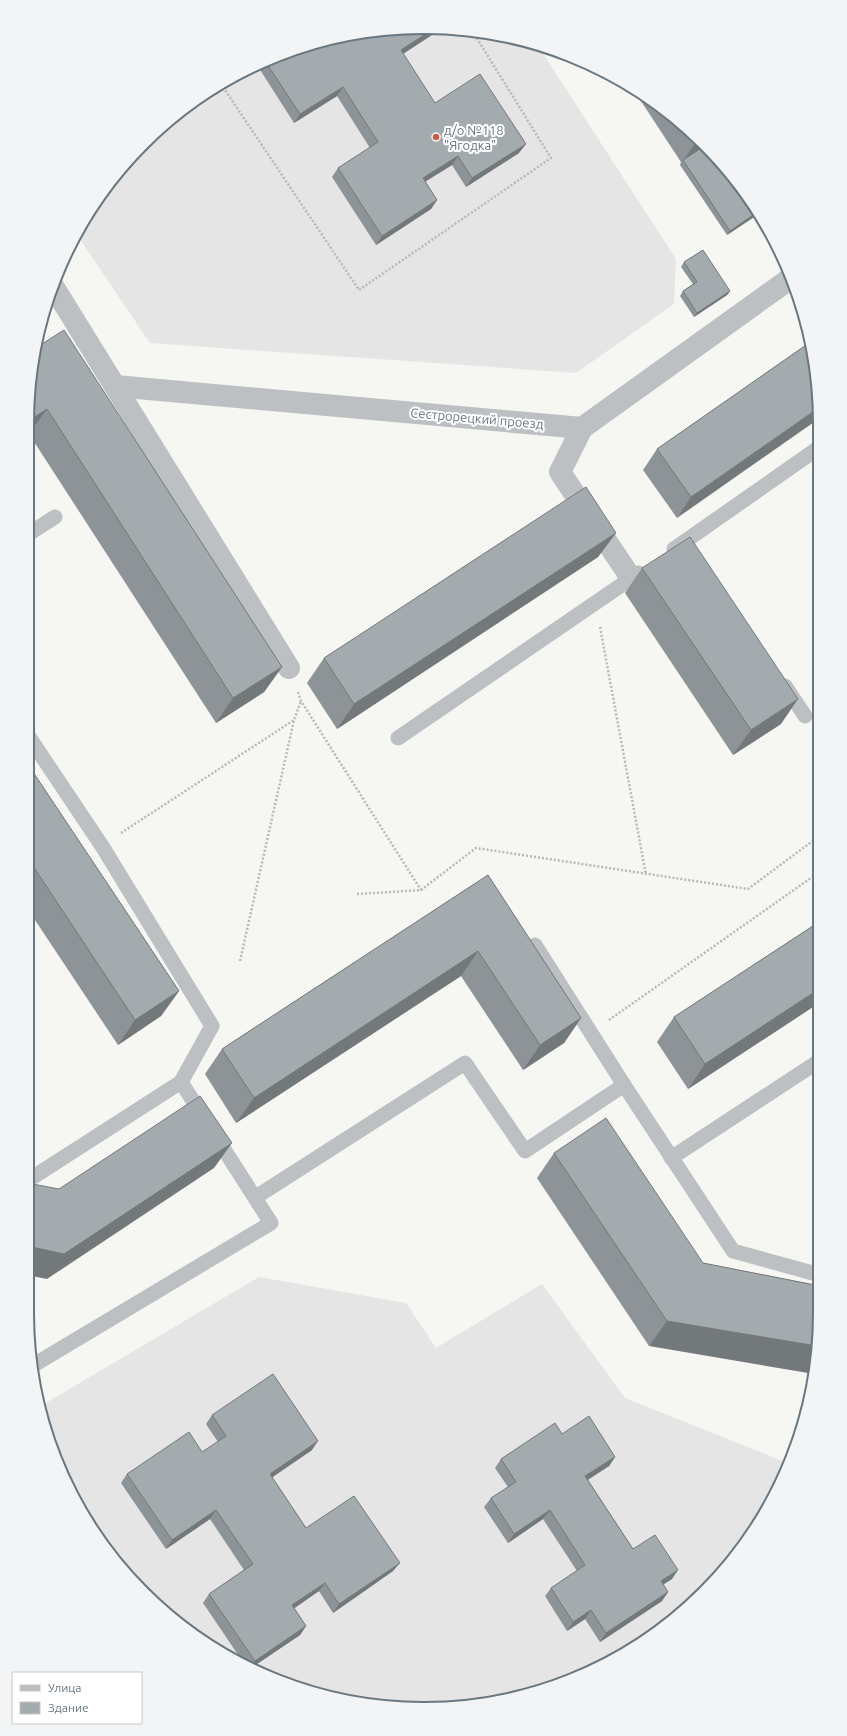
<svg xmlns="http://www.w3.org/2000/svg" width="847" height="1736" font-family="Ubuntu,sans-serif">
<rect width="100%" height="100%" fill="#f6f6f3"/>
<!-- built -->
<g fill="#e4e5e4">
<polygon points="424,27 501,35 538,46 676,259 674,304 576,373 150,343 77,235 94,203 143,143 203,94 272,57"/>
<polygon points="259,1277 406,1303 436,1348 542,1284 625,1398 790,1464 753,1533 721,1574 665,1627 599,1668 551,1688 475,1706 423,1709 346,1701 272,1679 203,1642 162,1610 109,1554 80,1511 48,1440 39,1407"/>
</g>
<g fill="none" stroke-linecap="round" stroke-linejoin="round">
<!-- path -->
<g stroke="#b6b9bb" stroke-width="2.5" stroke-dasharray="2 2" stroke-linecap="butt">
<polyline points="221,84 359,290 551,158 473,32"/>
<polyline points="600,627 646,875"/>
<polyline points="298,692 301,701 421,890"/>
<polyline points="121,833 294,720"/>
<polyline points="357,894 421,890 476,848 748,889 818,837"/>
<polyline points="240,961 294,720 301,701"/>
<polyline points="609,1020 818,873"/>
</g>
<!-- lane -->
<g stroke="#bcc0c2" stroke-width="15">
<polyline points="27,535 55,517"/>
<polyline points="674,549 817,449"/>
<polyline points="785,686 805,716"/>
<polyline points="27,734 102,846 212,1026 181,1082"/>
<polyline points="398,738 639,573"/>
<polyline points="535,945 624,1085"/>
<polyline points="671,1158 819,1061"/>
<polyline points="27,1181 181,1082 271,1223 32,1366"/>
<polyline points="256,1197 465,1063 525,1151 624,1085 733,1251 820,1275"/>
</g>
<!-- street -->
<g stroke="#bcc0c2" stroke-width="22">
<polyline points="53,286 289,668"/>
<polyline points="115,386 582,428 791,278"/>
<polyline points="582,428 560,472 631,578"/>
</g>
</g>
<!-- wall -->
<g fill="#8d9396">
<polygon points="441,29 403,54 435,103 519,153 466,187 452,165 425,182 437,200 431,209 376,245 332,177 338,168 370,148 337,96 294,123 257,65 272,57"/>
<polygon points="635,92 665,109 738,182 757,215 727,235 680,165 681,162"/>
<polygon points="684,262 730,291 727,295 694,317 680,296 683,291 693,284 681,267"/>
<polygon points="809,343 677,518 643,470 657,449"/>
<polygon points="34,349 282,667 264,692 216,723 29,434"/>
<polygon points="616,533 598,557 337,729 307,683 324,658"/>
<polygon points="642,568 781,724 733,755 625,593"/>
<polygon points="27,763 179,991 161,1016 118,1045 27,908"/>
<polygon points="488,875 581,1018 564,1043 523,1070 461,976 236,1123 205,1074 222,1049"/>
<polygon points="819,922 819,1003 688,1089 657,1042 674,1017"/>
<polygon points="554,1153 703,1263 820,1286 649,1346 537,1178"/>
<polygon points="212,1415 312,1450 272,1477 306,1528 393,1571 333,1613 319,1591 294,1608 306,1626 300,1635 251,1668 245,1665 203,1603 209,1594 244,1570 210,1519 166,1549 121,1483 127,1474 202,1452 218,1442 206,1424"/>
<polygon points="562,1434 615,1457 609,1466 588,1480 633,1549 672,1579 663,1584 668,1592 662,1601 600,1642 585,1619 567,1631 545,1596 551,1588 577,1571 543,1519 508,1543 484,1507 491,1498 508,1487 495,1468 501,1459"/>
</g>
<!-- shaded-wall -->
<g fill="#73787a">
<polygon points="435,28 441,29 395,59 401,50"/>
<polygon points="343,87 337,96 294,123 300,114"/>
<polygon points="697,141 704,148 683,161 696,142"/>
<polygon points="526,144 519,153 466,187 472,178"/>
<polygon points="458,156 452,165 416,187 423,178"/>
<polygon points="437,200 431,209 376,245 382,236"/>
<polygon points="756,213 757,215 727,235 730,231"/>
<polygon points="730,291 727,295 694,317 697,313"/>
<polygon points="47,409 29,434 27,435 27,422"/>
<polygon points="817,409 817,420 677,518 691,497"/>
<polygon points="616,533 598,557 337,729 354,704"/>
<polygon points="282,667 264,692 216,723 233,698"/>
<polygon points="798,699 781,724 733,755 751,730"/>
<polygon points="478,951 461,976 236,1123 254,1098"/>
<polygon points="819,989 819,1003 688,1089 705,1064"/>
<polygon points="179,991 161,1016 118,1045 135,1020"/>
<polygon points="581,1018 564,1043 523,1070 540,1045"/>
<polygon points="232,1143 214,1168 47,1279 27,1275 27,1246"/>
<polygon points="667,1321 817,1346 814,1374 649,1346"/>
<polygon points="318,1441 312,1450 264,1483 270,1474"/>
<polygon points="615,1457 609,1466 579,1485 585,1476"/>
<polygon points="216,1510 210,1519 166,1549 172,1540"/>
<polygon points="550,1510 543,1519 508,1543 514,1534"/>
<polygon points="400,1563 393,1571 333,1613 339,1604"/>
<polygon points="678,1570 672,1579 655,1590 661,1581"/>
<polygon points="325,1583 319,1591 286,1614 292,1605"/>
<polygon points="668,1592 662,1601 600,1642 606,1633"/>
<polygon points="591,1610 585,1619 567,1631 573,1622"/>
<polygon points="306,1626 300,1635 251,1668 250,1667 255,1661"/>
</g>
<!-- building -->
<g fill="#a4abaf" stroke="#73787a">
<polygon points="424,27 435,28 401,50 435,103 480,74 526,144 472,178 458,156 423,178 437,200 382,236 338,168 378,142 343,87 300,114 265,61 272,57 346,35"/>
<polygon points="703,147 738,182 756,213 730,231 683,160"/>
<polygon points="703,250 730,291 697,313 683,291 697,282 684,262"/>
<polygon points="64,330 282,667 233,698 47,409 27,422 34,349"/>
<polygon points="809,343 817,372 817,409 691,497 657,449"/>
<polygon points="586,487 616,533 354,704 324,658"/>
<polygon points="690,537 798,699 751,730 642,568"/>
<polygon points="27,763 179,991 135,1020 27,857"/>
<polygon points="488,875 581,1018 540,1045 478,951 254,1098 222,1049"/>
<polygon points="819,922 819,989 705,1064 674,1017"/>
<polygon points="200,1096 232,1143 64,1254 27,1246 27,1183 59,1189"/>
<polygon points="606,1118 703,1263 820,1286 820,1313 817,1346 667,1321 554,1153"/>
<polygon points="273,1374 318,1441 270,1474 306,1528 354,1496 400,1563 339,1604 325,1583 292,1605 306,1626 255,1661 209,1594 253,1564 216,1510 172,1540 127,1474 189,1432 202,1452 226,1436 212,1415"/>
<polygon points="589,1416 615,1457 585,1476 633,1549 655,1535 678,1570 661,1581 668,1592 606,1633 591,1610 573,1622 551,1588 585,1565 550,1510 514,1534 491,1498 516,1482 501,1459 555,1423 562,1434"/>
</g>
<!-- markers -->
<circle fill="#cd5a3c" stroke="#fff" stroke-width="1.5" cx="436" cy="137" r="4"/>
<g text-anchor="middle" stroke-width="4" stroke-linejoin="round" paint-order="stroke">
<!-- poi labels -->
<g font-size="13" fill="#697780" stroke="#fff" text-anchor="start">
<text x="444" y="135">д/о №118<tspan x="444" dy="15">"Ягодка"</tspan></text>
</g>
<!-- street labels -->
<g font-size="13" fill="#697780" stroke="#fff">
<text transform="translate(477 418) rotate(5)" y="5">Сестрорецкий проезд</text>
</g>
</g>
<!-- crop -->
<path d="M0 0H847V1736H0ZM423 34H424A389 389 0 0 1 813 423V1313A389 389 0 0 1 424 1702H423A389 389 0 0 1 34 1313V423A389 389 0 0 1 423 34Z" fill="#f3f4f5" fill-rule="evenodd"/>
<path fill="none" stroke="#697780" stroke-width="2" d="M423 34H424A389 389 0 0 1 813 423V1313A389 389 0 0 1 424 1702H423A389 389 0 0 1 34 1313V423A389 389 0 0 1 423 34Z"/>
<!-- legend -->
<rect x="12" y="1672" width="130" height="52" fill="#ffffff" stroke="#c3c9cc"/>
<rect x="20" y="1685" width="20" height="6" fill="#bcc0c2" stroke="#c3c9cc"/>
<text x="48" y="1692" font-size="12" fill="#697780">Улица</text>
<rect x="20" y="1702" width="20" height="12" fill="#a4abaf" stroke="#c3c9cc"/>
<text x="48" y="1712" font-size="12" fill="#697780">Здание</text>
</svg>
